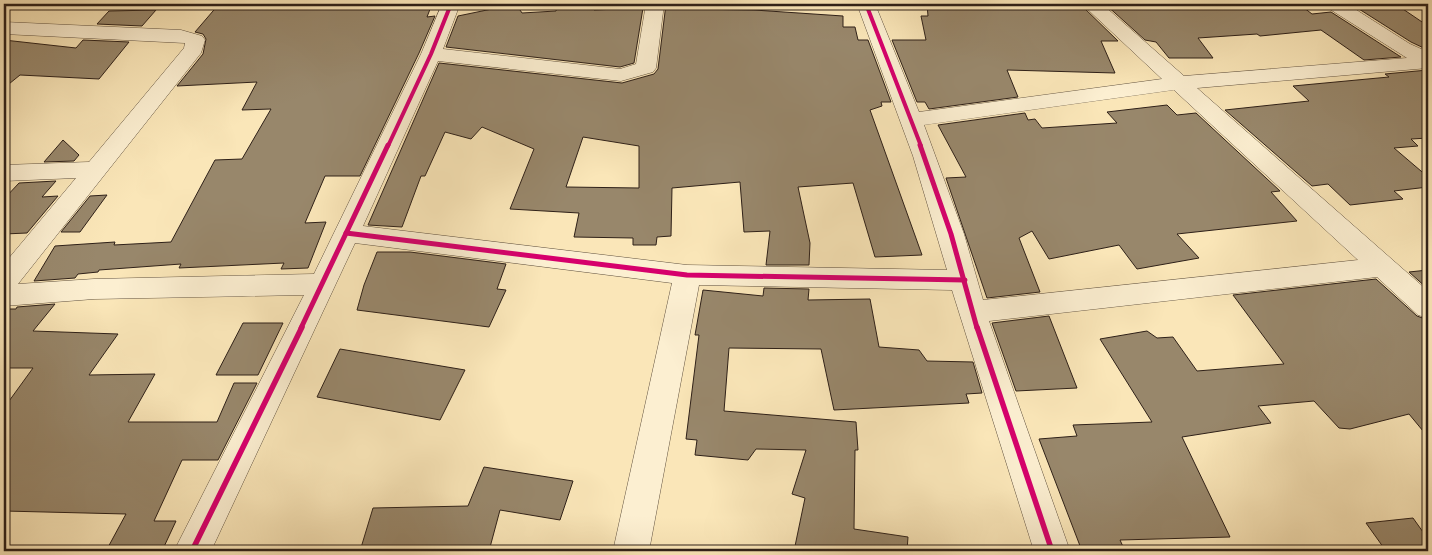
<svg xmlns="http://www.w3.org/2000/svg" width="1432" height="555" font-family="'IM FELL Double Pica',serif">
<rect width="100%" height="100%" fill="#fae6b8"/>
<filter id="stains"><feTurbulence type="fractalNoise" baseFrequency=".004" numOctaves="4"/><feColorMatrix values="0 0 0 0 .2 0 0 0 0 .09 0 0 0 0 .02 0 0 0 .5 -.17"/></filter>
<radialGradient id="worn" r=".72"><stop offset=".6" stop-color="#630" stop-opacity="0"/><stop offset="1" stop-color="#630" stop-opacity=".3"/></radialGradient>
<!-- building -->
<g fill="#98876b" stroke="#2e2018" fill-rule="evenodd">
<polygon points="219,4 349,4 346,9 432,4 427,17 435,16 419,53 360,176 325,176 305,223 326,222 308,268 281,269 284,263 179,268 181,264 99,270 98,272 78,274 75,278 34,281 55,246 115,242 114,245 171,242 215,160 242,159 271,109 242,110 257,82 177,86 203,54 206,39 203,34 195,32"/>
<polygon points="516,4 522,13 556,11 558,4 595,4 594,10 643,8 634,63 620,67 446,47 458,16"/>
<path d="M666,4H685L684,9L754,10L843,16V27H855L858,40H868L891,102H881L882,106L870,110L922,255L875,257L853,183L798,187L810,243L809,265H766L770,231L744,232L740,182L672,188L671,236L657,237L656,245H633V238L574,237L579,213L510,209L534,149L482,127L471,139L445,132L425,176H421L402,227L368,225L439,63L622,83L654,74L658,69ZM583,137L639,146V188L566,187Z"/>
<polygon points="927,4 1080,4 1118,41 1101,41 1115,73 1007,70 1018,97 929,109 925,102 917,102 892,40 926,40 921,16 928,16"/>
<polygon points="1105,4 1299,4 1312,14 1331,12 1401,57 1364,60 1321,30 1260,36 1257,34 1198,38 1213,58 1169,58 1156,42 1145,40"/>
<polygon points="1397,5 1428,26 1428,50 1411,42 1359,9"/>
<polygon points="156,10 142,26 97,24 109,11"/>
<polygon points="4,40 76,48 83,40 129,42 99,79 20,75 4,88"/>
<polygon points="1428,70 1428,138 1411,139 1418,146 1394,148 1428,177 1428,187 1394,191 1403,199 1350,205 1328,184 1312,186 1225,110 1309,101 1293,86 1389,77 1385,74"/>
<polygon points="1167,105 1177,115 1196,113 1280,191 1271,192 1297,221 1177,234 1199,258 1137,269 1119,245 1049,259 1032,231 1019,238 1040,292 987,298 946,178 966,177 938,125 1025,113 1028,120 1035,119 1042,128 1117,123 1107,112"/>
<polygon points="63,140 79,155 74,161 44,162"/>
<polygon points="56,181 42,197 58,196 27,233 4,234 4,199 19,183"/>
<polygon points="107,195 80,232 61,232 90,196"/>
<polygon points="377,252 410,252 506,264 497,289 506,290 489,327 357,310 364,285"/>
<polygon points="1428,270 1428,289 1409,272"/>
<polygon points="1376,279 1417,316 1428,320 1428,437 1409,414 1350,429 1339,428 1314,401 1258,406 1271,423 1182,437 1230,537 1120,540 1125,551 1082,551 1039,439 1077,436 1073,425 1152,422 1100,339 1147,331 1157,338 1173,337 1197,371 1284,364 1233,295"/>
<polygon points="764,288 809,289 808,300 870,299 879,347 919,350 927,361 973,362 982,393 966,394 969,403 834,410 821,349 729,348 724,411 856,422 858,450 855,450 854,529 908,537 907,551 794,551 805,498 792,494 806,450 756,449 748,460 695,455 697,440 686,439 699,335 695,335 703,290 763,296"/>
<polygon points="55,304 33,331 118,334 89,375 155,374 128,422 217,422 234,383 257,383 218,460 182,460 154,521 176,521 162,551 106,551 126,514 4,511 4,408 33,368 4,368 4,316 10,309 16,309 17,307"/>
<polygon points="1049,316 1077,388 1016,391 992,323"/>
<polygon points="243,323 283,323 258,375 216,375"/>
<polygon points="340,349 465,370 440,420 317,397"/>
<polygon points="484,467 573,481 560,520 500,510 489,551 360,551 373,508 468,506"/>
<polygon points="1413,518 1428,539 1428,547 1386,551 1366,523"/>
</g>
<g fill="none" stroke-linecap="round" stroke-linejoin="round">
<defs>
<path id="minor" d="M442,4H460L443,49L620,69L636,64L646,4H664L656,68L653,72L621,81L438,61L363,226L687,265L947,270L913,156L857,4H875L919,112L1162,79L1082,4H1102L1184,76L1407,58L1328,8L1326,4H1347L1410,44L1428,52V68L1197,88L1428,291V318L1418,315L1377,277L989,321L1070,551H1034L952,290L699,285L649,551H613L672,283L355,243L211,551H174L304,295L94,299L4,306V264L76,178L4,181V165L89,162L184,48L185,43L4,34V22L181,30L202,36L205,40L201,53L18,284L94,279L314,274L421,54ZM1174,90L1358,260L983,300L964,234L924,125Z"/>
</defs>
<!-- minor casing -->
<use href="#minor" stroke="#615240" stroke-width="1"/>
<!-- minor -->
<use href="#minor" fill="#fcefd1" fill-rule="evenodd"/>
<defs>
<g id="cycleway-far2">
<polyline points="866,4 921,146"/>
<polyline points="388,146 431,54 451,4"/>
</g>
<g id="cycleway-far1">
<polyline points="920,145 951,234 977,328"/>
<polyline points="346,233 687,275 965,280"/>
<polyline points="301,328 388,145"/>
</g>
<g id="cycleway">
<polyline points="977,327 1052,551"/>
<polyline points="192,551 302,327"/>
</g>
</defs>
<!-- cycleway-far2 casing -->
<use href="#cycleway-far2" stroke="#fcefd1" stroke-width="6"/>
<!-- cycleway-far1 casing -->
<use href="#cycleway-far1" stroke="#fcefd1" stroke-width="8"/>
<!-- cycleway casing -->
<use href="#cycleway" stroke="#fcefd1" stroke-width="9"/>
<!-- cycleway-far2 -->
<use href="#cycleway-far2" stroke="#d6006c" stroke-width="4"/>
<!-- cycleway-far1 -->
<use href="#cycleway-far1" stroke="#d6006c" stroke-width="5"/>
<!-- cycleway -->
<use href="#cycleway" stroke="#d6006c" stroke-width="5.5"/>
</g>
<!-- margin -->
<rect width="1432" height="555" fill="none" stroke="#fae6b8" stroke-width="20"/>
<rect x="5" y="5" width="1422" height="545" fill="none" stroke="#2e2018" stroke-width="2.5"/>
<rect x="10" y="10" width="1412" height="535" fill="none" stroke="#2e2018"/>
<rect width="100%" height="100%" filter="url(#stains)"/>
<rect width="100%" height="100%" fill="url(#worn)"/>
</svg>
